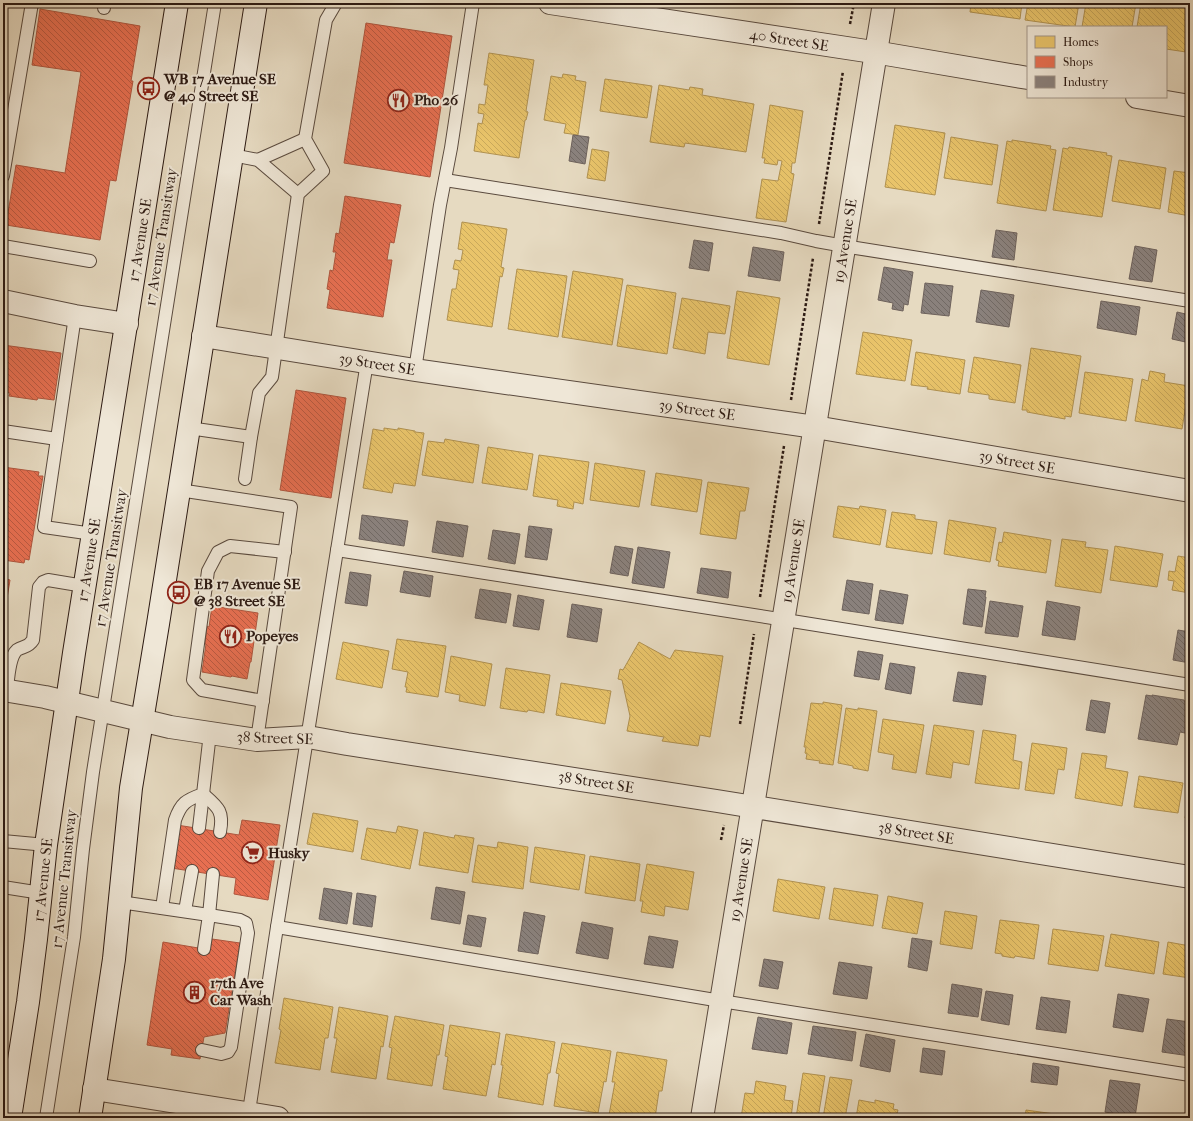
<svg xmlns="http://www.w3.org/2000/svg" width="1193" height="1121" font-family="'IM FELL French Canon',serif">
<defs>
<pattern id="homes-back-hatch" width="6" height="6" patternUnits="userSpaceOnUse"><rect width="6" height="6" fill="#e9c46a"/><path d="M-1 5l2 2M0 0l6 6M5-1l2 2" fill="none" stroke="#c8a85b"/></pattern>
<pattern id="shops-back-hatch" width="6" height="6" patternUnits="userSpaceOnUse"><rect width="6" height="6" fill="#e76f51"/><path d="M-1 5l2 2M0 0l6 6M5-1l2 2" fill="none" stroke="#bb5a42"/></pattern>
<pattern id="industry-back-hatch" width="6" height="6" patternUnits="userSpaceOnUse"><rect width="6" height="6" fill="#8a817c"/><path d="M-1 5l2 2M0 0l6 6M5-1l2 2" fill="none" stroke="#716964"/></pattern>
</defs>
<rect width="100%" height="100%" fill="#e6dac1"/>
<filter id="stains"><feTurbulence type="fractalNoise" baseFrequency=".005" numOctaves="4"/><feColorMatrix values="0 0 0 0 .2 0 0 0 0 .09 0 0 0 0 .02 0 0 0 .5 -.17"/></filter>
<radialGradient id="worn" r=".72"><stop offset=".6" stop-color="#630" stop-opacity="0"/><stop offset="1" stop-color="#630" stop-opacity=".3"/></radialGradient>
<!-- homes -->
<g fill="url(#homes-back-hatch)" stroke="#b09150">
<polygon points="930,3 957,3 957,7"/>
<polygon points="971,3 1022,3 1020,19 970,12"/>
<polygon points="1028,3 1079,3 1075,27 1025,20"/>
<polygon points="1086,3 1136,3 1132,27 1082,27"/>
<polygon points="1141,3 1190,3 1190,29 1186,52 1166,49 1166,27 1137,27"/>
<polygon points="489,53 534,60 526,111 528,112 526,120 525,120 519,158 474,151 478,123 482,124 484,114 478,113 479,104 485,105 488,85 484,85"/>
<polygon points="563,74 576,76 575,80 586,82 578,135 564,133 566,124 544,120 551,76 562,78"/>
<polygon points="605,79 652,86 647,118 600,111"/>
<polygon points="659,85 689,90 690,87 703,89 702,95 754,104 746,152 685,143 684,147 650,142"/>
<polygon points="770,105 803,111 795,163 792,163 791,173 794,174 786,222 756,218 762,179 778,181 782,161 778,160 777,165 764,163 765,158 762,158"/>
<polygon points="895,125 945,133 935,195 885,187"/>
<polygon points="951,137 998,145 992,185 944,178"/>
<polygon points="1012,140 1051,146 1050,149 1056,150 1046,211 997,203 1007,141 1012,142"/>
<polygon points="1069,147 1107,153 1106,155 1112,156 1102,217 1053,210 1063,148 1068,149"/>
<polygon points="592,149 609,152 605,181 587,178"/>
<polygon points="1119,160 1166,168 1160,209 1112,201"/>
<polygon points="1174,171 1190,173 1190,216 1168,212"/>
<polygon points="462,222 507,229 501,267 504,268 502,277 500,276 492,327 447,320 452,289 456,289 459,270 453,269 455,260 461,261 463,250 458,249"/>
<polygon points="517,269 567,276 558,337 508,329"/>
<polygon points="573,271 623,279 612,345 562,337"/>
<polygon points="627,285 676,293 667,354 617,346"/>
<polygon points="737,291 780,298 769,365 727,358"/>
<polygon points="682,298 730,306 725,334 708,332 705,354 673,348"/>
<polygon points="863,332 912,340 905,381 856,374"/>
<polygon points="1031,348 1081,356 1071,417 1065,416 1065,419 1027,412 1027,410 1022,410"/>
<polygon points="916,352 965,360 960,394 927,389 928,387 911,385"/>
<polygon points="974,357 1021,365 1015,403 989,399 989,395 968,392"/>
<polygon points="1150,371 1165,374 1164,382 1189,386 1182,429 1135,421 1142,379 1148,381"/>
<polygon points="1085,372 1133,379 1126,421 1079,413"/>
<polygon points="384,428 398,430 398,428 415,431 415,432 424,433 415,486 394,483 392,493 363,488 373,429 384,431"/>
<polygon points="445,439 479,445 473,483 422,475 428,441 444,443"/>
<polygon points="488,447 533,454 527,490 482,483"/>
<polygon points="539,455 589,462 583,504 574,502 573,509 557,506 558,500 533,496"/>
<polygon points="595,463 645,471 639,507 590,500"/>
<polygon points="656,473 702,480 697,512 651,505"/>
<polygon points="708,482 749,488 745,511 740,511 736,539 700,534"/>
<polygon points="838,506 859,509 860,506 886,510 880,545 833,537"/>
<polygon points="892,512 915,515 915,519 937,522 932,554 886,547"/>
<polygon points="949,520 996,528 990,562 944,554"/>
<polygon points="1004,532 1051,540 1046,573 998,566 999,561 996,560 999,542 1002,543"/>
<polygon points="1062,539 1086,542 1085,547 1108,550 1101,593 1055,586"/>
<polygon points="1115,546 1163,554 1157,587 1110,580"/>
<polygon points="1178,556 1190,558 1190,593 1172,590 1174,581 1168,580 1169,571 1175,572"/>
<polygon points="397,639 446,646 438,697 406,692 407,687 405,687 408,672 392,669"/>
<polygon points="343,642 389,651 382,688 336,679"/>
<polygon points="639,642 670,659 675,650 723,656 710,737 700,735 698,746 662,741 664,737 627,731 630,716 622,680 618,679 620,669 623,670"/>
<polygon points="451,656 492,664 485,706 459,701 460,695 445,692"/>
<polygon points="506,668 550,675 544,713 528,710 527,712 500,708"/>
<polygon points="561,683 611,691 605,724 556,715"/>
<polygon points="823,702 842,705 833,765 819,763 820,761 806,759 807,754 805,753 806,747 804,747 811,703 823,704"/>
<polygon points="846,708 858,710 858,708 877,711 868,771 853,768 853,766 838,763"/>
<polygon points="883,719 924,725 916,773 892,769 894,755 878,752"/>
<polygon points="934,725 974,731 969,765 953,762 951,778 926,774"/>
<polygon points="983,730 1016,735 1013,760 1022,762 1019,789 975,783"/>
<polygon points="1032,743 1067,748 1064,770 1058,769 1054,794 1025,790"/>
<polygon points="1082,753 1107,756 1105,768 1128,772 1122,806 1075,798"/>
<polygon points="1139,776 1183,783 1178,813 1134,807"/>
<polygon points="1190,790 1190,819 1185,818"/>
<polygon points="313,813 358,821 353,852 307,844"/>
<polygon points="398,826 418,830 410,869 361,859 367,828 396,833"/>
<polygon points="424,832 454,838 455,835 474,838 468,873 419,865"/>
<polygon points="498,842 528,847 523,889 472,882 478,845 497,848"/>
<polygon points="535,847 585,855 579,890 530,882"/>
<polygon points="590,856 640,864 635,901 585,893"/>
<polygon points="647,864 694,872 688,910 665,906 664,916 641,912 643,901 640,901"/>
<polygon points="778,879 825,887 819,919 773,911"/>
<polygon points="834,888 878,895 873,926 829,919"/>
<polygon points="888,896 923,903 917,934 882,928"/>
<polygon points="945,911 977,916 972,949 940,944"/>
<polygon points="1000,920 1039,925 1034,959 1015,956 1014,958 1002,956 1002,954 995,953"/>
<polygon points="1053,929 1104,936 1098,971 1048,964"/>
<polygon points="1111,934 1159,942 1154,974 1105,966"/>
<polygon points="1168,942 1190,946 1190,978 1163,974"/>
<polygon points="284,998 333,1007 328,1038 325,1038 320,1070 275,1063 281,1030 279,1029"/>
<polygon points="339,1007 388,1016 383,1047 381,1046 376,1079 331,1072 337,1038 334,1038"/>
<polygon points="395,1016 444,1025 439,1055 437,1055 432,1086 387,1079 392,1048 389,1047"/>
<polygon points="450,1025 500,1033 495,1065 492,1064 486,1096 443,1089 448,1057 445,1056"/>
<polygon points="506,1034 555,1042 550,1073 548,1073 543,1105 498,1097 503,1065 501,1065"/>
<polygon points="562,1043 611,1051 606,1082 604,1081 598,1113 554,1106 559,1074 556,1073"/>
<polygon points="617,1052 667,1060 662,1091 659,1091 655,1118 626,1118 609,1115 615,1082 612,1082"/>
<polygon points="803,1073 825,1076 818,1118 796,1118"/>
<polygon points="830,1077 852,1080 845,1118 823,1118"/>
<polygon points="756,1081 786,1086 784,1100 793,1101 791,1118 741,1118 745,1093 754,1094"/>
<polygon points="859,1100 875,1103 875,1100 894,1104 893,1109 898,1110 896,1118 856,1118"/>
<polygon points="1026,1110 1062,1115 1061,1118 1025,1118"/>
</g>
<!-- shops -->
<g fill="url(#shops-back-hatch)" stroke="#af563e">
<polygon points="40,9 140,26 131,81 133,81 116,181 110,180 100,240 6,225 16,165 65,173 81,72 32,65"/>
<polygon points="366,23 452,36 430,177 344,163"/>
<polygon points="345,196 401,205 394,243 390,242 387,260 392,260 383,317 327,308 330,290 327,289 330,270 333,271 336,252 333,252 336,233 339,234"/>
<polygon points="3,345 61,353 54,400 38,398 37,400 9,396 10,393 3,392"/>
<polygon points="296,390 346,398 331,498 280,490"/>
<polygon points="3,467 39,472 38,476 43,476 29,560 25,559 24,563 3,560"/>
<polygon points="3,578 10,580 3,623"/>
<polygon points="212,606 258,613 251,662 250,662 247,679 232,676 231,677 202,672 206,644 205,644 207,626 209,627"/>
<polygon points="3,797 7,798 3,821"/>
<polygon points="242,820 280,825 268,900 234,894 236,878 171,868 177,825 239,835"/>
<polygon points="212,939 240,943 225,1033 204,1037 200,1059 171,1055 172,1049 147,1045 163,942 210,950"/>
</g>
<!-- industry -->
<g fill="url(#industry-back-hatch)" stroke="#6e625c">
<polygon points="573,135 589,137 585,164 569,161"/>
<polygon points="996,230 1017,233 1014,260 992,257"/>
<polygon points="694,240 713,243 709,271 689,268"/>
<polygon points="1135,246 1157,250 1152,282 1129,279"/>
<polygon points="753,247 784,252 780,281 748,276"/>
<polygon points="884,267 913,272 908,305 904,304 903,311 892,309 893,303 878,300"/>
<polygon points="925,283 953,286 949,316 921,313"/>
<polygon points="981,290 1014,295 1009,327 976,322"/>
<polygon points="1101,301 1140,307 1136,335 1097,328"/>
<polygon points="1177,312 1190,315 1190,343 1172,339"/>
<polygon points="362,515 408,521 404,546 359,539"/>
<polygon points="437,521 468,526 463,557 432,552"/>
<polygon points="529,526 552,529 547,560 525,557"/>
<polygon points="493,530 520,534 515,564 488,559"/>
<polygon points="615,546 633,549 628,576 610,573"/>
<polygon points="638,547 670,552 664,588 632,583"/>
<polygon points="701,568 731,572 728,598 697,593"/>
<polygon points="404,571 433,576 430,597 400,592"/>
<polygon points="350,572 371,575 367,606 345,603"/>
<polygon points="847,580 873,584 869,614 842,610"/>
<polygon points="480,589 511,594 506,623 475,618"/>
<polygon points="968,589 986,591 985,597 986,597 982,627 963,624"/>
<polygon points="880,590 908,595 903,624 875,620"/>
<polygon points="518,595 544,600 539,630 513,626"/>
<polygon points="990,601 1023,606 1018,637 985,633"/>
<polygon points="1047,601 1080,607 1075,640 1042,635"/>
<polygon points="572,604 602,609 597,642 567,637"/>
<polygon points="1178,630 1190,632 1190,663 1173,660"/>
<polygon points="858,651 883,655 879,680 854,676"/>
<polygon points="890,663 915,667 911,694 885,689"/>
<polygon points="958,672 986,676 982,705 953,701"/>
<polygon points="1146,695 1152,696 1152,695 1184,700 1184,701 1190,702 1190,734 1180,732 1177,745 1138,739"/>
<polygon points="1091,700 1110,703 1105,733 1086,730"/>
<polygon points="436,887 465,892 460,924 431,919"/>
<polygon points="324,888 352,893 347,924 319,919"/>
<polygon points="357,893 376,896 372,927 353,924"/>
<polygon points="524,912 545,916 538,954 518,951"/>
<polygon points="468,915 486,918 481,947 463,944"/>
<polygon points="582,922 613,928 608,959 576,953"/>
<polygon points="649,936 678,941 673,968 644,964"/>
<polygon points="912,938 932,941 927,971 908,967"/>
<polygon points="764,959 783,962 778,989 759,986"/>
<polygon points="839,962 872,967 867,999 833,994"/>
<polygon points="952,984 982,989 978,1017 948,1013"/>
<polygon points="986,991 1013,995 1009,1025 981,1020"/>
<polygon points="1118,994 1149,999 1143,1032 1113,1027"/>
<polygon points="1041,997 1070,1001 1066,1033 1036,1029"/>
<polygon points="758,1017 792,1023 787,1054 752,1049"/>
<polygon points="1167,1019 1190,1022 1190,1056 1162,1052"/>
<polygon points="813,1026 856,1032 852,1061 808,1054"/>
<polygon points="866,1034 895,1040 890,1072 860,1066"/>
<polygon points="923,1048 945,1051 942,1075 920,1072"/>
<polygon points="1033,1063 1059,1067 1057,1085 1031,1082"/>
<polygon points="1110,1080 1140,1084 1135,1117 1105,1112"/>
</g>
<g fill="none" stroke-linecap="round" stroke-linejoin="round">
<defs>
<g id="lane">
<polyline points="104,8 104,3"/>
<polyline points="232,155 258,160 298,194"/>
<polyline points="258,160 305,139"/>
<polyline points="3,176 32,3"/>
<polyline points="445,180 781,233 816,241 856,248 1190,301"/>
<polyline points="3,246 90,261"/>
<polyline points="75,316 44,527 93,534"/>
<polyline points="415,370 440,205 451,148 473,3"/>
<polyline points="189,428 251,437"/>
<polyline points="3,431 57,439"/>
<polyline points="245,479 251,437 259,393 272,377 298,194 323,171 305,139 326,20 336,3"/>
<polyline points="179,490 291,507 257,740"/>
<polyline points="337,550 798,622 1190,685"/>
<path d="M7,690C8,680 9,657 17,650C23,646 28,648 33,640L39,587L43,582L48,580L84,586"/>
<polyline points="263,701 202,690 193,680 208,571 218,552 230,546 285,552"/>
<path d="M203,794C218,807 224,811 220,832"/>
<polyline points="199,828 203,794"/>
<polyline points="3,841 46,845"/>
<polyline points="3,887 41,893"/>
<polyline points="120,902 209,915 240,920 246,923 248,933 231,1047 228,1052 221,1054 202,1050"/>
<path d="M162,908L175,820C181,803 186,800 203,794L210,733"/>
<polyline points="185,911 192,871"/>
<polyline points="277,927 721,1001 1190,1075"/>
<polyline points="204,949 209,915 213,874"/>
<polyline points="46,1118 74,937 83,849 93,772 215,3"/>
<polyline points="248,1118 277,927 367,362"/>
</g>
<g id="street">
<polyline points="550,3 886,54 1028,78"/>
<polyline points="1137,97 1190,106"/>
<polyline points="3,301 75,316 127,324"/>
<polyline points="203,336 415,370 815,427 1190,491"/>
<polyline points="3,690 45,697 170,727 257,740 308,737 347,744 717,801 1190,877"/>
<polyline points="94,1089 278,1118"/>
<polyline points="702,1118 884,3"/>
</g>
<g id="secondary">
<polyline points="10,1118 28,1002 36,939 46,845 74,653 177,3"/>
<polyline points="90,1118 114,959 131,788 158,624 256,3"/>
</g>
</defs>
<!-- lane casing -->
<use href="#lane" stroke="#5a4a3e" stroke-width="14"/>
<!-- street casing -->
<use href="#street" stroke="#5a4a3e" stroke-width="24"/>
<!-- secondary casing -->
<use href="#secondary" stroke="#2c1a13" stroke-width="24"/>
<!-- path -->
<g stroke="#2c1a13" stroke-width="2.5" stroke-dasharray="3 2" stroke-linecap="butt">
<polyline points="850,24 854,3"/>
<polyline points="819,224 843,71"/>
<polyline points="791,400 813,258"/>
<polyline points="760,597 784,446"/>
<polyline points="740,724 754,634"/>
<polyline points="721,840 724,825"/>
</g>
<!-- lane -->
<use href="#lane" stroke="#efe7d7" stroke-width="12"/>
<!-- street -->
<use href="#street" stroke="#efe7d7" stroke-width="22"/>
<!-- secondary -->
<use href="#secondary" stroke="#efe7d7" stroke-width="22"/>
</g>
<!-- icons -->
<defs>
<symbol id="bus-ring" viewBox="-11 -11 22 22"><circle r="9.5" fill="#efe7d7" stroke="#8f2418" stroke-width="1.5"/><path d="M-5-6H5V4H4V6H2V4H-2V6H-4V4H-5ZM-3.5-4V0h7V-4ZM-3.5 1.2v1.5H-2V1.2ZM2 1.2v1.5H3.5V1.2Z" fill="#8f2418"/></symbol>
<symbol id="restaurant-ring" viewBox="-11 -11 22 22"><circle r="9.5" fill="#efe7d7" stroke="#8f2418" stroke-width="1.5"/><path d="M-5-6h1v4h1v-4h1v4h1v-4h1v5L-1.5 .5V6h-2V.5L-5-1ZM5-6V6H3V1.5H1.5Q1.5-4 5-6Z" fill="#8f2418"/></symbol>
<symbol id="supermarket-ring" viewBox="-11 -11 22 22"><circle r="9.5" fill="#efe7d7" stroke="#8f2418" stroke-width="1.5"/><path d="M-6-5.5h2.5l.6 2H6L4.5 2H-2.5L-4.4-4H-6ZM-1.5 3.2a1.3 1.3 0 1 0 .1 0ZM3 3.2a1.3 1.3 0 1 0 .1 0Z" fill="#8f2418"/></symbol>
<symbol id="building-ring" viewBox="-11 -11 22 22"><circle r="9.5" fill="#efe7d7" stroke="#8f2418" stroke-width="1.5"/><path d="M-4-6H4V6H1V3H-1V6H-4ZM-2.5-4.3h1.7v1.8h-1.7ZM.8-4.3h1.7v1.8H.8ZM-2.5-1h1.7V.8h-1.7ZM.8-1h1.7V.8H.8Z" fill="#8f2418"/></symbol>
</defs>
<g fill-rule="evenodd">
<use href="#bus-ring" x="136" y="76" width="25" height="25"/>
<use href="#restaurant-ring" x="386" y="88" width="25" height="25"/>
<use href="#bus-ring" x="166" y="580" width="25" height="25"/>
<use href="#restaurant-ring" x="218" y="624" width="25" height="25"/>
<use href="#supermarket-ring" x="240" y="840" width="25" height="25"/>
<use href="#building-ring" x="182" y="980" width="25" height="25"/>
</g>
<g text-anchor="middle" stroke-width="4" stroke-linejoin="round" paint-order="stroke">
<!-- street labels -->
<g font-size="15" fill="#2c1a13" stroke="#efe7d7">
<text transform="translate(789 40) rotate(9)" y="5">40 Street SE</text>
<text transform="translate(161 237) rotate(-81)" y="5">17 Avenue Transitway</text>
<text transform="translate(140 240) rotate(-81)" y="5">17 Avenue SE</text>
<text transform="translate(845 241) rotate(-81)" y="5">19 Avenue SE</text>
<text transform="translate(377 364) rotate(9)" y="5">39 Street SE</text>
<text transform="translate(697 410) rotate(8)" y="5">39 Street SE</text>
<text transform="translate(1017 462) rotate(10)" y="5">39 Street SE</text>
<text transform="translate(111 558) rotate(-81)" y="5">17 Avenue Transitway</text>
<text transform="translate(89 560) rotate(-81)" y="5">17 Avenue SE</text>
<text transform="translate(793 561) rotate(-81)" y="5">19 Avenue SE</text>
<text transform="translate(275 738) rotate(2)" y="5">38 Street SE</text>
<text transform="translate(596 782) rotate(9)" y="5">38 Street SE</text>
<text transform="translate(916 833) rotate(9)" y="5">38 Street SE</text>
<text transform="translate(64 879) rotate(-84)" y="5">17 Avenue Transitway</text>
<text transform="translate(43 880) rotate(-84)" y="5">17 Avenue SE</text>
<text transform="translate(741 880) rotate(-81)" y="5">19 Avenue SE</text>
</g>
<!-- poi labels -->
<g font-size="15" font-weight="bold" fill="#2c1a13" stroke="#efe7d7" text-anchor="start">
<text x="164" y="84">WB 17 Avenue SE<tspan x="164" dy="17">@ 40 Street SE</tspan></text>
<text x="414" y="105">Pho 26</text>
<text x="194" y="589">EB 17 Avenue SE<tspan x="194" dy="17">@ 38 Street SE</tspan></text>
<text x="246" y="641">Popeyes</text>
<text x="268" y="858">Husky</text>
<text x="210" y="988">17th Ave<tspan x="210" dy="17">Car Wash</tspan></text>
</g>
</g>
<!-- margin -->
<rect width="1193" height="1121" fill="none" stroke="#e6dac1" stroke-width="16"/>
<rect x="4" y="4" width="1185" height="1113" fill="none" stroke="#2c1a13" stroke-width="2"/>
<rect x="8" y="8" width="1177" height="1105" fill="none" stroke="#2c1a13"/>
<!-- legend -->
<rect x="1027" y="26" width="140" height="72" fill="#efe7d7" stroke="#a19589"/>
<rect x="1035" y="36" width="20" height="12" fill="#e9c46a" stroke="#a19589"/>
<text x="1063" y="46" font-size="12" fill="#2c1a13">Homes</text>
<rect x="1035" y="56" width="20" height="12" fill="#e76f51" stroke="#a19589"/>
<text x="1063" y="66" font-size="12" fill="#2c1a13">Shops</text>
<rect x="1035" y="76" width="20" height="12" fill="#8a817c" stroke="#a19589"/>
<text x="1063" y="86" font-size="12" fill="#2c1a13">Industry</text>
<rect width="100%" height="100%" filter="url(#stains)"/>
<rect width="100%" height="100%" fill="url(#worn)"/>
</svg>
